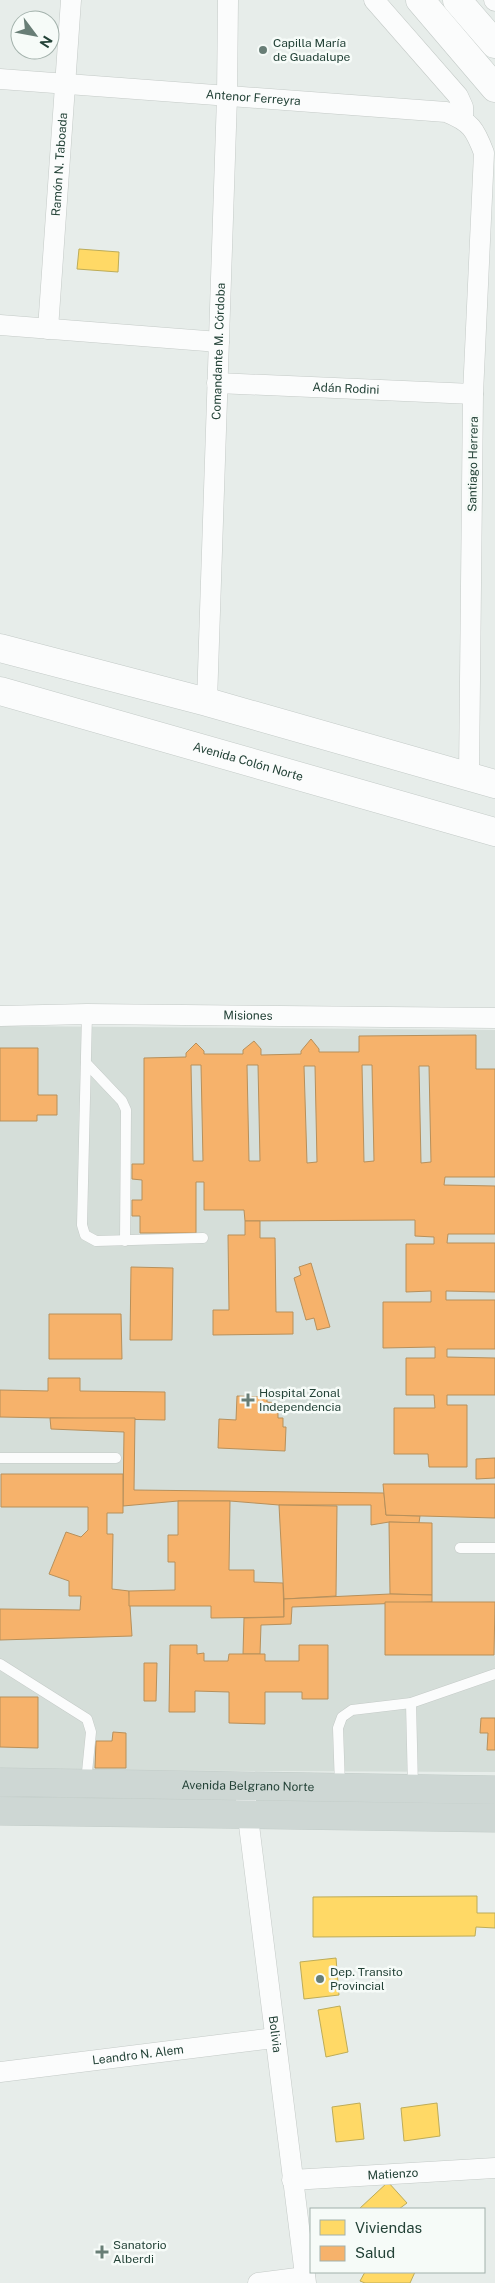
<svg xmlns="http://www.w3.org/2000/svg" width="495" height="2283" font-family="'Public Sans',sans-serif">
<rect width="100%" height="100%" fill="#e7edea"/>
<!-- built -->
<polygon fill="#d5ded9" points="0,1026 495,1030 495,1772 0,1770"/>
<!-- homes -->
<g fill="#ffd966" stroke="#bdac58">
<polygon points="79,249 119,252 118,272 77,269"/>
<polygon points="477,1896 477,1913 495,1913 495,1928 476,1927 475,1936 313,1937 313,1897"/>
<polygon points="336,1958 339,1995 304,1999 300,1962"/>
<polygon points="340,2006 348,2052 326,2057 318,2010"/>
<polygon points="360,2103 364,2139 336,2142 332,2107"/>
<polygon points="437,2103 440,2136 404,2141 401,2108"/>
<polygon points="388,2182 407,2203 399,2209 359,2209"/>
<polygon points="365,2272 415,2272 410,2283 365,2283 360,2281"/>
</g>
<!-- health -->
<g fill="#f6b26b" stroke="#b7905b" fill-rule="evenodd">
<path d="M476,1035V1069H495V1177H445L444,1185L495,1186V1234H448L447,1243H495V1292L446,1291V1300H495V1349H447V1357L495,1358V1395H447V1405H467V1467H429L428,1454H394V1408H435L434,1395H406V1358H435V1347L383,1348V1302H431V1291L406,1292V1244H434V1237L415,1236V1220L245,1221L244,1210H204V1182H196V1233H140V1216H132V1200H142V1180L132,1179V1164H144V1058L186,1057V1053L196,1043L204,1051V1054H243V1050L254,1041L261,1049V1055L301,1054V1051L311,1039L319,1049V1052H359V1036ZM191,1065H201L203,1161H193ZM247,1065H258L260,1161H249ZM362,1065H372L374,1161L364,1162ZM304,1066H315L317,1162L307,1163ZM419,1066H429L431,1162L421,1163Z"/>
<polygon points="0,1048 38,1048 38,1095 57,1095 57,1115 37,1115 37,1121 0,1121"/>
<polygon points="245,1221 260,1221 260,1238 275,1238 276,1312 293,1312 293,1334 213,1335 213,1310 229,1310 228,1235 245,1235"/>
<polygon points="311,1263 330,1327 317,1330 314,1318 306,1320 294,1278 301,1275 299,1267"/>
<polygon points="131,1267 173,1268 172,1340 130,1340"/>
<polygon points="49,1314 121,1314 122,1359 49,1359"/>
<polygon points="48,1378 80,1378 80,1391 165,1392 165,1420 0,1417 0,1390 48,1391"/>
<polygon points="237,1396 267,1397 267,1402 278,1403 278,1418 283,1418 283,1427 286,1427 285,1451 218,1448 219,1419 236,1420"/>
<polygon points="50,1418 135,1418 134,1490 384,1493 386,1515 420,1516 419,1523 389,1522 371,1525 371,1505 279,1505 230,1501 178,1501 123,1506 124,1432 51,1429"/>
<polygon points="495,1458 495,1478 476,1479 476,1459"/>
<polygon points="1,1474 123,1474 123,1513 107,1513 107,1534 113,1534 112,1589 129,1591 132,1636 0,1640 0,1609 80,1610 81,1596 69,1596 69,1581 49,1574 66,1532 81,1537 88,1530 88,1507 1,1507"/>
<polygon points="383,1484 495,1484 495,1518 386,1515"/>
<polygon points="178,1501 230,1501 229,1570 254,1570 254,1582 283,1583 284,1617 211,1618 211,1606 129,1606 129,1591 175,1590 175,1562 168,1562 168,1535 178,1535"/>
<polygon points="279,1505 337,1506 336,1596 284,1599"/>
<polygon points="389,1522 432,1523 432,1595 390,1594"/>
<polygon points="390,1594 432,1595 432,1602 292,1607 291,1624 261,1625 260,1654 243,1654 244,1618 284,1617 284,1599"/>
<polygon points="385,1602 495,1602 494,1655 385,1655"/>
<polygon points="170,1645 197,1645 197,1654 204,1653 204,1661 228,1661 229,1654 265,1654 265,1661 299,1661 299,1645 328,1645 328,1699 302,1699 302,1692 265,1692 265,1724 229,1723 229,1692 195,1691 195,1712 169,1712"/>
<polygon points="144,1663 157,1663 156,1701 144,1701"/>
<polygon points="0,1697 38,1697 38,1748 0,1747"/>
<polygon points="481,1718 495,1718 495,1750 487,1750 488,1733 480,1733"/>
<polygon points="113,1732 126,1733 126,1768 95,1768 96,1741 112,1741"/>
</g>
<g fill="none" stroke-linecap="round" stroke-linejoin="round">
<defs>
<g id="service">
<polyline points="87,1014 82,1225 85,1235 96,1241 203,1238"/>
<polyline points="86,1063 122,1101 126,1110 125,1241"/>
<polyline points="0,1458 116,1458"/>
<polyline points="460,1548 495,1548"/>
<polyline points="0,1664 87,1719 91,1732 86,1782"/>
<polyline points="411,1703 413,1787"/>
<polyline points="340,1786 338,1728 342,1717 352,1710 411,1703 495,1674"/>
</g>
<g id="minor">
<polyline points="374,0 458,96 463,107 463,119"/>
<polyline points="494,0 495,1"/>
<path id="s1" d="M0,79L446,112C471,122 475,129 484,153L473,394L469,776"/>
<polyline points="0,325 219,342"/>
<path id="s2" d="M48,329L71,0"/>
<path id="s3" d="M217,383L473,394"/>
<path id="s4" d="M207,702L227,97L228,0"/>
<path id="s5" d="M0,1016L87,1014L495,1018"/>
<path id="s6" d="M246,1801L306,2283"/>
<path id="s7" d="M0,2072L274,2038"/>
<path id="s8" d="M292,2180L495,2168"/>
<polyline points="258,2283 305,2277"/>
</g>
<g id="secondary">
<polyline points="420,0 495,88"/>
<polyline points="457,0 495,44"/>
<polyline points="0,648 207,702 495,784"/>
<path id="s9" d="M0,691L495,832"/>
</g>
<g id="primary">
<path id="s10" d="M0,1782L495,1790"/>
<polyline points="0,1811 495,1818"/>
</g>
</defs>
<!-- service casing -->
<use href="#service" stroke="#c4cac7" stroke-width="11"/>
<!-- minor casing -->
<use href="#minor" stroke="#c4cac7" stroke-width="21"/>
<!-- secondary casing -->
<use href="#secondary" stroke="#c3cac7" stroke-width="29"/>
<!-- primary casing -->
<use href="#primary" stroke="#c2ccc8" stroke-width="29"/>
<!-- service -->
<use href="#service" stroke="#fbfcfc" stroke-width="10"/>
<!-- minor -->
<use href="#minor" stroke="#fbfcfc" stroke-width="20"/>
<!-- secondary -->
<use href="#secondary" stroke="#fbfcfc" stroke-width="28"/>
<!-- primary -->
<use href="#primary" stroke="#ced7d4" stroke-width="28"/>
</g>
<!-- markers -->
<g fill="#687e76" stroke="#f6fbf8" stroke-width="2">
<circle cx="263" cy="50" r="5"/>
<path d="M245.5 1392.5h5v5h5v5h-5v5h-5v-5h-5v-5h5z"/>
<circle cx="320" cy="1979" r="5"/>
<path d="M99.5 2244.5h5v5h5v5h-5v5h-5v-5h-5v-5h5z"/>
</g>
<g text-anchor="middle" stroke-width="5" stroke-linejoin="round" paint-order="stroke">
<!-- poi labels -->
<g font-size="12" fill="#234237" stroke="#f6fbf8" text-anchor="start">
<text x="273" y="47">Capilla María<tspan x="273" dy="14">de Guadalupe</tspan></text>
<text x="259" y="1397">Hospital Zonal<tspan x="259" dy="14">Independencia</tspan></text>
<text x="330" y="1976">Dep. Transito<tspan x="330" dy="14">Provincial</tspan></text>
<text x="113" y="2249">Sanatorio<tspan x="113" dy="14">Alberdi</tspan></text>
</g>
<!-- street labels -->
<g font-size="12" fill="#234237" stroke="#f6fbf8">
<text dy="4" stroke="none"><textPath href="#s1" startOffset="254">Antenor Ferreyra</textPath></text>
<text dy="4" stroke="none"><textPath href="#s2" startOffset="165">Ramón N. Taboada</textPath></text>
<text dy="4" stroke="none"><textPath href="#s4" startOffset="351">Comandante M. Córdoba</textPath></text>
<text dy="4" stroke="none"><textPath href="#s3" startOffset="129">Adán Rodini</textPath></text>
<text transform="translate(473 464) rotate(-89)" y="4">Santiago Herrera</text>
<text dy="4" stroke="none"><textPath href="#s9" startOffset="258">Avenida Colón Norte</textPath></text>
<text dy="4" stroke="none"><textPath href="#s5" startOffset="248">Misiones</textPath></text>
<text dy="4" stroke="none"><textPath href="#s10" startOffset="248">Avenida Belgrano Norte</textPath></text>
<text dy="4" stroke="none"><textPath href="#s6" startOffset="235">Bolivia</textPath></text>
<text dy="4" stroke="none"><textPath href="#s7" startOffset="139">Leandro N. Alem</textPath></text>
<text dy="4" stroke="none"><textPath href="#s8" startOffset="101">Matienzo</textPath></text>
</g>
</g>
<!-- legend -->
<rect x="310" y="2208" width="175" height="65" fill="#f6fbf8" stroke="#a2b1ab"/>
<rect x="320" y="2220" width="25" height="15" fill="#ffd966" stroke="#a2b1ab"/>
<text x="355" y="2233" font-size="15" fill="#234237">Viviendas</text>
<rect x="320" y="2246" width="25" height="15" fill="#f6b26b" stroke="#a2b1ab"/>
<text x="355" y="2258" font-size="15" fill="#234237">Salud</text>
<!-- north arrow -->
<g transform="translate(35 35) rotate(122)"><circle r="24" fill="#f6fbf8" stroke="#a2b1ab"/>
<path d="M0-4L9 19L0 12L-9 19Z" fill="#687e76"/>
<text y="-8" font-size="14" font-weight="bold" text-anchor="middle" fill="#234237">N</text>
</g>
</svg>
